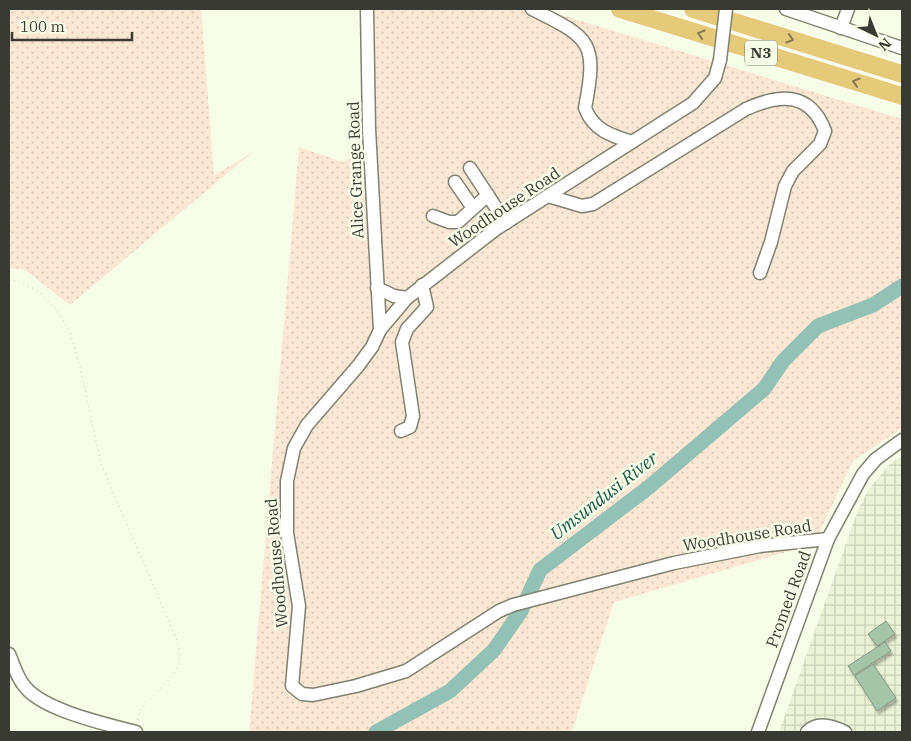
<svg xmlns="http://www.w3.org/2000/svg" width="911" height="741" font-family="'IBM Plex Serif',serif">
<defs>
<pattern id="industrial-grid" width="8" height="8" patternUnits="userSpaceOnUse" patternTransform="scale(1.25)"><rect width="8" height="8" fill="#eaf3d6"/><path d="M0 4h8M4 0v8" fill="none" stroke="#c9d1b8"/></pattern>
<pattern id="grass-dots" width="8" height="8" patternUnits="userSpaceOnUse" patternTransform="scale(1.25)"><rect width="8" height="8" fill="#fce7d5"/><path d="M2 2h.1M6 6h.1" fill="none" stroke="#d9c7b7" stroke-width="1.8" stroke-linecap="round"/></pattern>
<filter id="shadow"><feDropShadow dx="2" dy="3.5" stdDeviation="1" flood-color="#0004"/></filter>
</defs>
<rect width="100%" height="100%" fill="#f7fee7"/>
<!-- industrial -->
<polygon fill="url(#industrial-grid)" points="902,456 902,732 779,732 858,510 868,490 891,463"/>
<!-- grass -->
<g fill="url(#grass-dots)">
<polygon points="9,9 201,9 214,175 253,152 70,305 25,270 9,268"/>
<polygon points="360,9 542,9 902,119 902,428 853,461 814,544 614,602 572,732 249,732 299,147 343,162 361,150 363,130"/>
</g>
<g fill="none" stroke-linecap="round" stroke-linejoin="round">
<!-- river -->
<polyline stroke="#92c1b5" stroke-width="15" points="376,732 450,691 494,650 521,611 540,570 649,487 764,389 783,361 818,326 873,305 902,286"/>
</g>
<!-- building -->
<g fill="#a5c5a9" stroke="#869888" filter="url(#shadow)">
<polygon points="886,621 895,634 877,646 868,634"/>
<polygon points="885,642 891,651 854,675 848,666"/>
<polygon points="873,664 896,698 877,711 855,676"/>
</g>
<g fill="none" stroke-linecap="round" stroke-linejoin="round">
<defs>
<g id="minor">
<polyline points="367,9 369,129 380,330"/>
<path d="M532,9C590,38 598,41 585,108C593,130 612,136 632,142"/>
<polyline points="786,9 902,48"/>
<polyline points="841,28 848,9"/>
<polyline points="720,60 715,78 693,103 496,229 407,298 380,330 372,347 358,366 307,425 294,448 287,481 287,533 299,606 292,686 302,694 313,695 356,686 406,671 499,611 513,605 674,563 760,546 828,539"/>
<polyline points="470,168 506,223"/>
<polyline points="455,182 473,208"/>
<path d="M548,196L582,206L593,204L746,109C779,94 810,91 825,131L820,144L793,171L785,186L771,242L760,273"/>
<polyline points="433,216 449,222 458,222 488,195"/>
<polyline points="377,288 394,296 407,298"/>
<polyline points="401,431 410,427 413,416 402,342 407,329 427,307 422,285"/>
<path d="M9,654C14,665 17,679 26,688C46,711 106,724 136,732"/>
<polyline points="758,732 828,539 863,474 876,459 902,440"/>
<path d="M807,732C817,721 833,726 845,732"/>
</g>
<g id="highway">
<polyline points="620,9 902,96"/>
<polyline points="693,9 902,74"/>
</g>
</defs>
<!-- minor casing -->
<use href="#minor" stroke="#7e836f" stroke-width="15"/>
<!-- highway casing -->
<use href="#highway" stroke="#fff" stroke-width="20"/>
<!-- path -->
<path stroke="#bdc3b0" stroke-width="1" stroke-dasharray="1 4" stroke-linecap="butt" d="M9,280L20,282L38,291L57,310L70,332L81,371L101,464L178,643C179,649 181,657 179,663C172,686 141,697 137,722"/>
<!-- minor -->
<use href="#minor" stroke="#fff" stroke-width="12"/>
<!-- highway -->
<use href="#highway" stroke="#e5ca79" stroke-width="18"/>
<defs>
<polyline id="minor-bridge" points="720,60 726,9"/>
</defs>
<!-- minor-bridge casing -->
<use href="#minor-bridge" stroke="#7e836f" stroke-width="15" stroke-linecap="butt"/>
<!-- minor-bridge -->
<use href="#minor-bridge" stroke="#fff" stroke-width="12"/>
</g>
<!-- one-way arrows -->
<defs><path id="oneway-chevron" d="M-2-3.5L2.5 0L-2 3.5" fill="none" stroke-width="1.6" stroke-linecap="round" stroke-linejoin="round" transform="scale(1.25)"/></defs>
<g stroke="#867b52">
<use href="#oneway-chevron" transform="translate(701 34) rotate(-163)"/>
<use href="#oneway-chevron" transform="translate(790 39) rotate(17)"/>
<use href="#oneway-chevron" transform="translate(856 82) rotate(-163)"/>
</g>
<g text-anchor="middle" stroke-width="5" stroke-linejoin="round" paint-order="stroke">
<!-- shield labels -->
<rect fill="#f7fee7" stroke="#727668" stroke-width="1" x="745" y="40.5" width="32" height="25" rx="4"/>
<g font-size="15" font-weight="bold" fill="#393b32">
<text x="761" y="58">N3</text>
</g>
<!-- street labels -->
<g font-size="16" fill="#393b32" stroke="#f7fee7">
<text transform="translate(355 170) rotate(-92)" y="6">Alice Grange Road</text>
<text transform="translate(504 207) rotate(-34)" y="6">Woodhouse Road</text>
<text transform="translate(747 535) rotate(-9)" y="6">Woodhouse Road</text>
<text transform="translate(276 563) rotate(-95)" y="6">Woodhouse Road</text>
<text transform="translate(788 599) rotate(-70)" y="6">Promed Road</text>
</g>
<!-- water labels -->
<g font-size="18" font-style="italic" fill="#17564b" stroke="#f7fee7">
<text transform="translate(604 496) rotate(-38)" y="6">Umsundusi River</text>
</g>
</g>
<!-- border -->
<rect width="911" height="741" fill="none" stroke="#393b32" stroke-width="20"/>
<!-- north arrow -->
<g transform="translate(876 35) rotate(137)" stroke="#f7fee7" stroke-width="4" paint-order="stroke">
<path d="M0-4L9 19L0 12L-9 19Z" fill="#393b32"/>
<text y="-8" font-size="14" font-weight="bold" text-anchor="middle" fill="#393b32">N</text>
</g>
<!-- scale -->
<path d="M12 32v8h120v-8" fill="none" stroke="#393b32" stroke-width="2.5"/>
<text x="20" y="32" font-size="15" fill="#393b32" stroke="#f7fee7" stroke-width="4" paint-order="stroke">100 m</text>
</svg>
